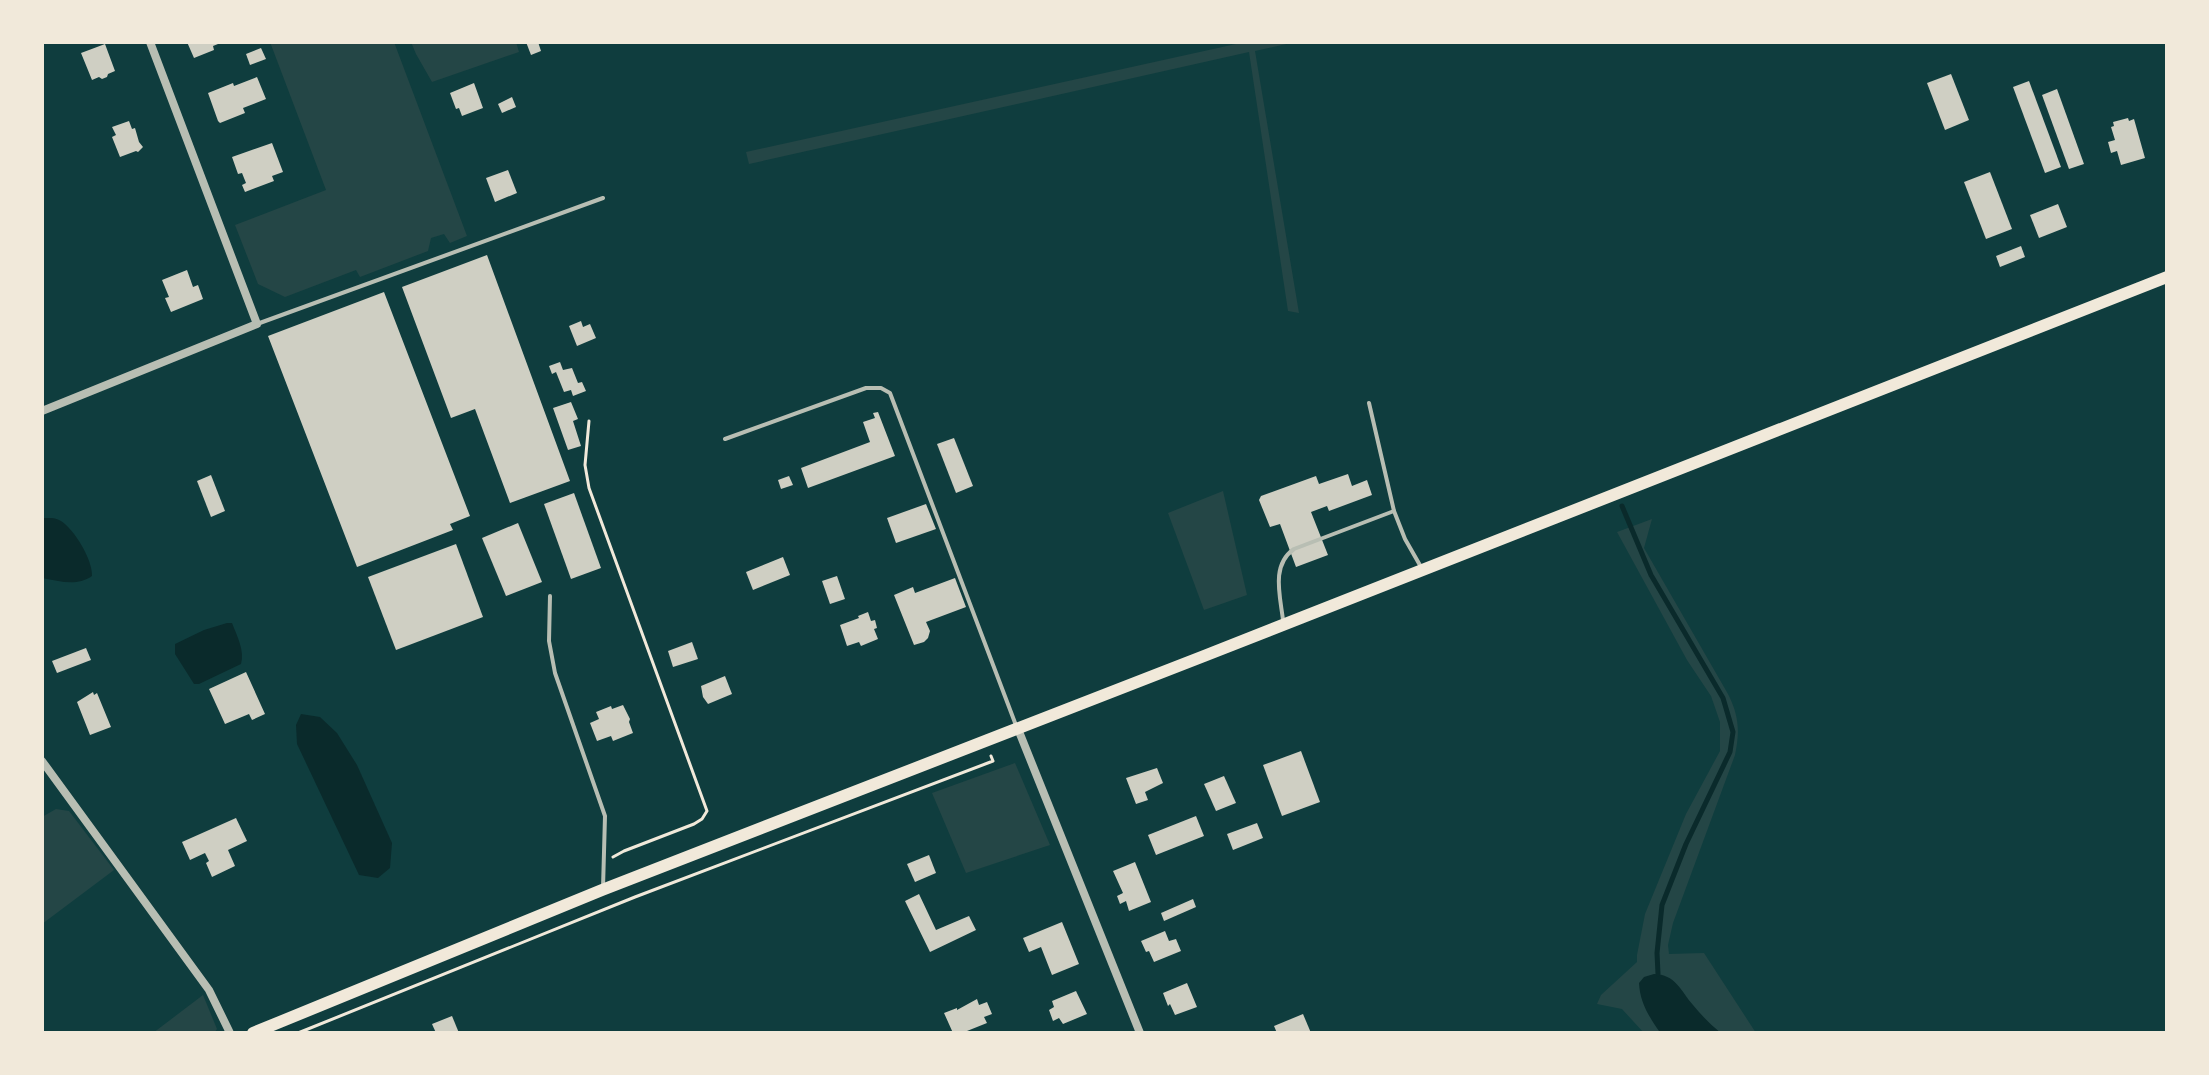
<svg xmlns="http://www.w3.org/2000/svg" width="2209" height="1075" font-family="'Exo 2',sans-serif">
<rect width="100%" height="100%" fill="#0f3d3e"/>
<!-- green -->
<g fill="#244646">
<polygon points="270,42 394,42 467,236 450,243 444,234 431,238 428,251 360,277 356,270 285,297 258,284 235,225 326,190"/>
<polygon points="411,42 516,42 519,52 432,82 416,54"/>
<polygon points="1245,42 1295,42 1255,51 1299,313 1288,311 1249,52 749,164 746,152"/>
<polygon points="1223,491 1247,595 1204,610 1168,513"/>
<path d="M1652,519L1644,548L1728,694C1739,716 1740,731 1735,755L1673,923L1668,945L1669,954L1704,953L1756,1033H1644L1622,1009L1597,1004L1601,995L1637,962V955L1645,914L1686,814L1720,751V722L1711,696L1687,660L1617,532Z"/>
<polygon points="1015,763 1050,845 966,873 932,793"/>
<polygon points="56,809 69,811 114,870 42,924 42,817"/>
<polygon points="203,995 217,1029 214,1033 153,1033"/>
</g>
<!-- water -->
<g fill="#0a2a2b">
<path d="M42,518C49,518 55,517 61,521C74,529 93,560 92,576C76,587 60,581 42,578Z"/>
<path d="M227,623H232C237,636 245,651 241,664L199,684H194L175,654V644L204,630Z"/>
<polygon points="301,714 320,717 337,733 357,765 392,843 390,868 378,878 359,875 297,744 296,725"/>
<path d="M1654,974C1675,974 1681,991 1693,1005C1701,1015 1711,1025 1721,1033H1661L1659,1031C1648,1015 1640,1002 1639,983L1644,977Z"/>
</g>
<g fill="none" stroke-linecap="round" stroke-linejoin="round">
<!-- stream -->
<polyline stroke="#0a2a2b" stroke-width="5" points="1622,506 1651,575 1723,698 1733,732 1730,752 1686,844 1662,905 1657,953 1658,974"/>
</g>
<!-- building -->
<g fill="#cfcfc3">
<polygon points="187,42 223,42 213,46 214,50 194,58"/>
<polygon points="526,42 538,42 541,51 531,55"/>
<polygon points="105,44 115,71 108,74 107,77 102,79 99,77 92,80 81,53"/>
<polygon points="261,48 266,59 250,65 246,54"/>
<polygon points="1951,74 1969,120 1945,130 1927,83"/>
<polygon points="257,77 266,99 243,108 245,113 220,123 218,121 208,93 233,83 234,86"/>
<polygon points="2029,81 2061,167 2045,173 2013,87"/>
<polygon points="474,83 483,108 462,116 459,108 456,109 450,93"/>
<polygon points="2057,89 2084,164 2069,169 2042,95"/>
<polygon points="512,97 516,107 502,113 498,104"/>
<polygon points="2128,118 2129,121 2134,119 2145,158 2121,165 2117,151 2111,153 2108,142 2115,140 2111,127 2114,126 2113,122"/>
<polygon points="129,121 132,129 135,128 139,142 143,147 138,152 136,151 120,157 112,137 116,135 112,127"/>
<polygon points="272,143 283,172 272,176 274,181 245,192 242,185 246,183 242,173 238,174 232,157"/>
<polygon points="508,170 517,193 495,202 486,178"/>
<polygon points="1990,172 2012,229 1986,239 1964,182"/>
<polygon points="2058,204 2067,227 2039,238 2030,215"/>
<polygon points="2021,246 2025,257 2000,267 1996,256"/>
<polygon points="487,255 570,481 510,503 475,409 451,418 402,287"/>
<polygon points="187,270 193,287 198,285 203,299 171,312 165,298 169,297 162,280"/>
<polygon points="384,292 470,516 450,524 453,530 357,567 268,336"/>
<polygon points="581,321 583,327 590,324 596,338 577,346 569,326"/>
<polygon points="560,362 563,370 572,368 578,383 582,382 586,391 573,396 571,390 564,392 556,372 552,374 549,366"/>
<polygon points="571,402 578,419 573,421 581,446 568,450 553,408"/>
<polygon points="878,412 895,456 808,488 801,468 870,442 863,422 875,418 873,413"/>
<polygon points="954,438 973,486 956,493 937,444"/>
<polygon points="1348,474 1352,486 1367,480 1372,495 1329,511 1327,506 1311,512 1328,555 1296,567 1280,524 1270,527 1259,500 1261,496 1316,476 1319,484"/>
<polygon points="211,475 225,511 211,517 197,481"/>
<polygon points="789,476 793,485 781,489 778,480"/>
<polygon points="574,493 601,568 571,579 544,504"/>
<polygon points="926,504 936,529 896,543 887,518"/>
<polygon points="518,523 542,582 506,596 482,538"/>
<polygon points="456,544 483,617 396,650 368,577"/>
<polygon points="783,557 790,575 753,590 746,572"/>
<polygon points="837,576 845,599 830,604 822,581"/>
<polygon points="955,578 966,607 926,622 930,631 928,638 924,642 914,645 894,595 913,587 915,593"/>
<polygon points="868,612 871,621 875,620 877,628 874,629 878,639 861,646 859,642 847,646 840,625 859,618 858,616"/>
<polygon points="692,642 698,659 673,667 668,651"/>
<polygon points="86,648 91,660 57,673 52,661"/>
<polygon points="246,672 265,714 252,720 249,714 225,724 209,689"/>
<polygon points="725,676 732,694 708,704 703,697 701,686"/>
<polygon points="93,692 94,695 97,693 111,727 90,735 77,702"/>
<polygon points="623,705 630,719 629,722 633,733 613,741 611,736 597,741 590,723 599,719 596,712 611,706 612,709"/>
<polygon points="1301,751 1320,802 1282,816 1263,765"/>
<polygon points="1157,768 1163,783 1145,792 1148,800 1136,804 1126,778"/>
<polygon points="1224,776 1236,803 1216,811 1204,784"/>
<polygon points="1196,816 1204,836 1156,855 1148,835"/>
<polygon points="236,818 247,841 228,850 235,866 212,877 206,863 209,861 205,853 190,860 182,842"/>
<polygon points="1257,823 1263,838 1233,850 1227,834"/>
<polygon points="929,855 936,873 915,882 907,864"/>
<polygon points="1135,862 1151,902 1129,911 1126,901 1120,904 1117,896 1123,893 1113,871"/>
<polygon points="919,894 936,930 969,916 976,930 930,952 905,901"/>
<polygon points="1193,899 1196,907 1164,921 1161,913"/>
<polygon points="1062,922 1079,964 1052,975 1041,947 1029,952 1023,938"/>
<polygon points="1165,931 1169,941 1176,939 1181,951 1154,962 1149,951 1146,952 1141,941"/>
<polygon points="1187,983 1197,1007 1175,1015 1170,1004 1168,1006 1163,993"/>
<polygon points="1076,991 1087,1014 1063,1024 1059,1018 1053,1021 1049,1010 1054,1007 1052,1001"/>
<polygon points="977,999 979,1005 987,1002 992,1014 984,1017 987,1023 962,1033 953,1033 944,1013 957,1008 957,1010"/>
<polygon points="1303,1014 1311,1033 1277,1033 1274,1026"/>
<polygon points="452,1016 459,1033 436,1033 432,1024"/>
</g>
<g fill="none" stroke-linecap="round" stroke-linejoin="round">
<!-- path -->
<g stroke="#f1e9da" stroke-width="3">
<polyline points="589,421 585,465 589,488 707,811 702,819 694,824 624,851 613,857"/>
<polyline points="298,1033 635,897 993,761 991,756"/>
</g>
<!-- service -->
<g stroke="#b8beb3" stroke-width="4">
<polyline points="257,324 603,198"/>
<polyline points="1369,403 1394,511"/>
<polyline points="725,439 866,388 881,388 890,393 1017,728"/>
<polyline points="550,596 549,641 555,673 605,816 603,888"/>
<path d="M1283,620C1280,595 1271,565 1294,549L1394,511L1405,539L1421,567"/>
</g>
<!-- minor -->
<g stroke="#b8beb3" stroke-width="8">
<polyline points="42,411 257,324 150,42"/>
<polyline points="1018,729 1140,1033"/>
<polyline points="42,761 209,990 230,1033"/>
</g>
<!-- primary -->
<polyline stroke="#f1e9da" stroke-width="12" points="253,1033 602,890 1204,656 2167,277"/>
</g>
<!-- border -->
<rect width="2209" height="1075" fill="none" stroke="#f1e9da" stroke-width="88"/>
</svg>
